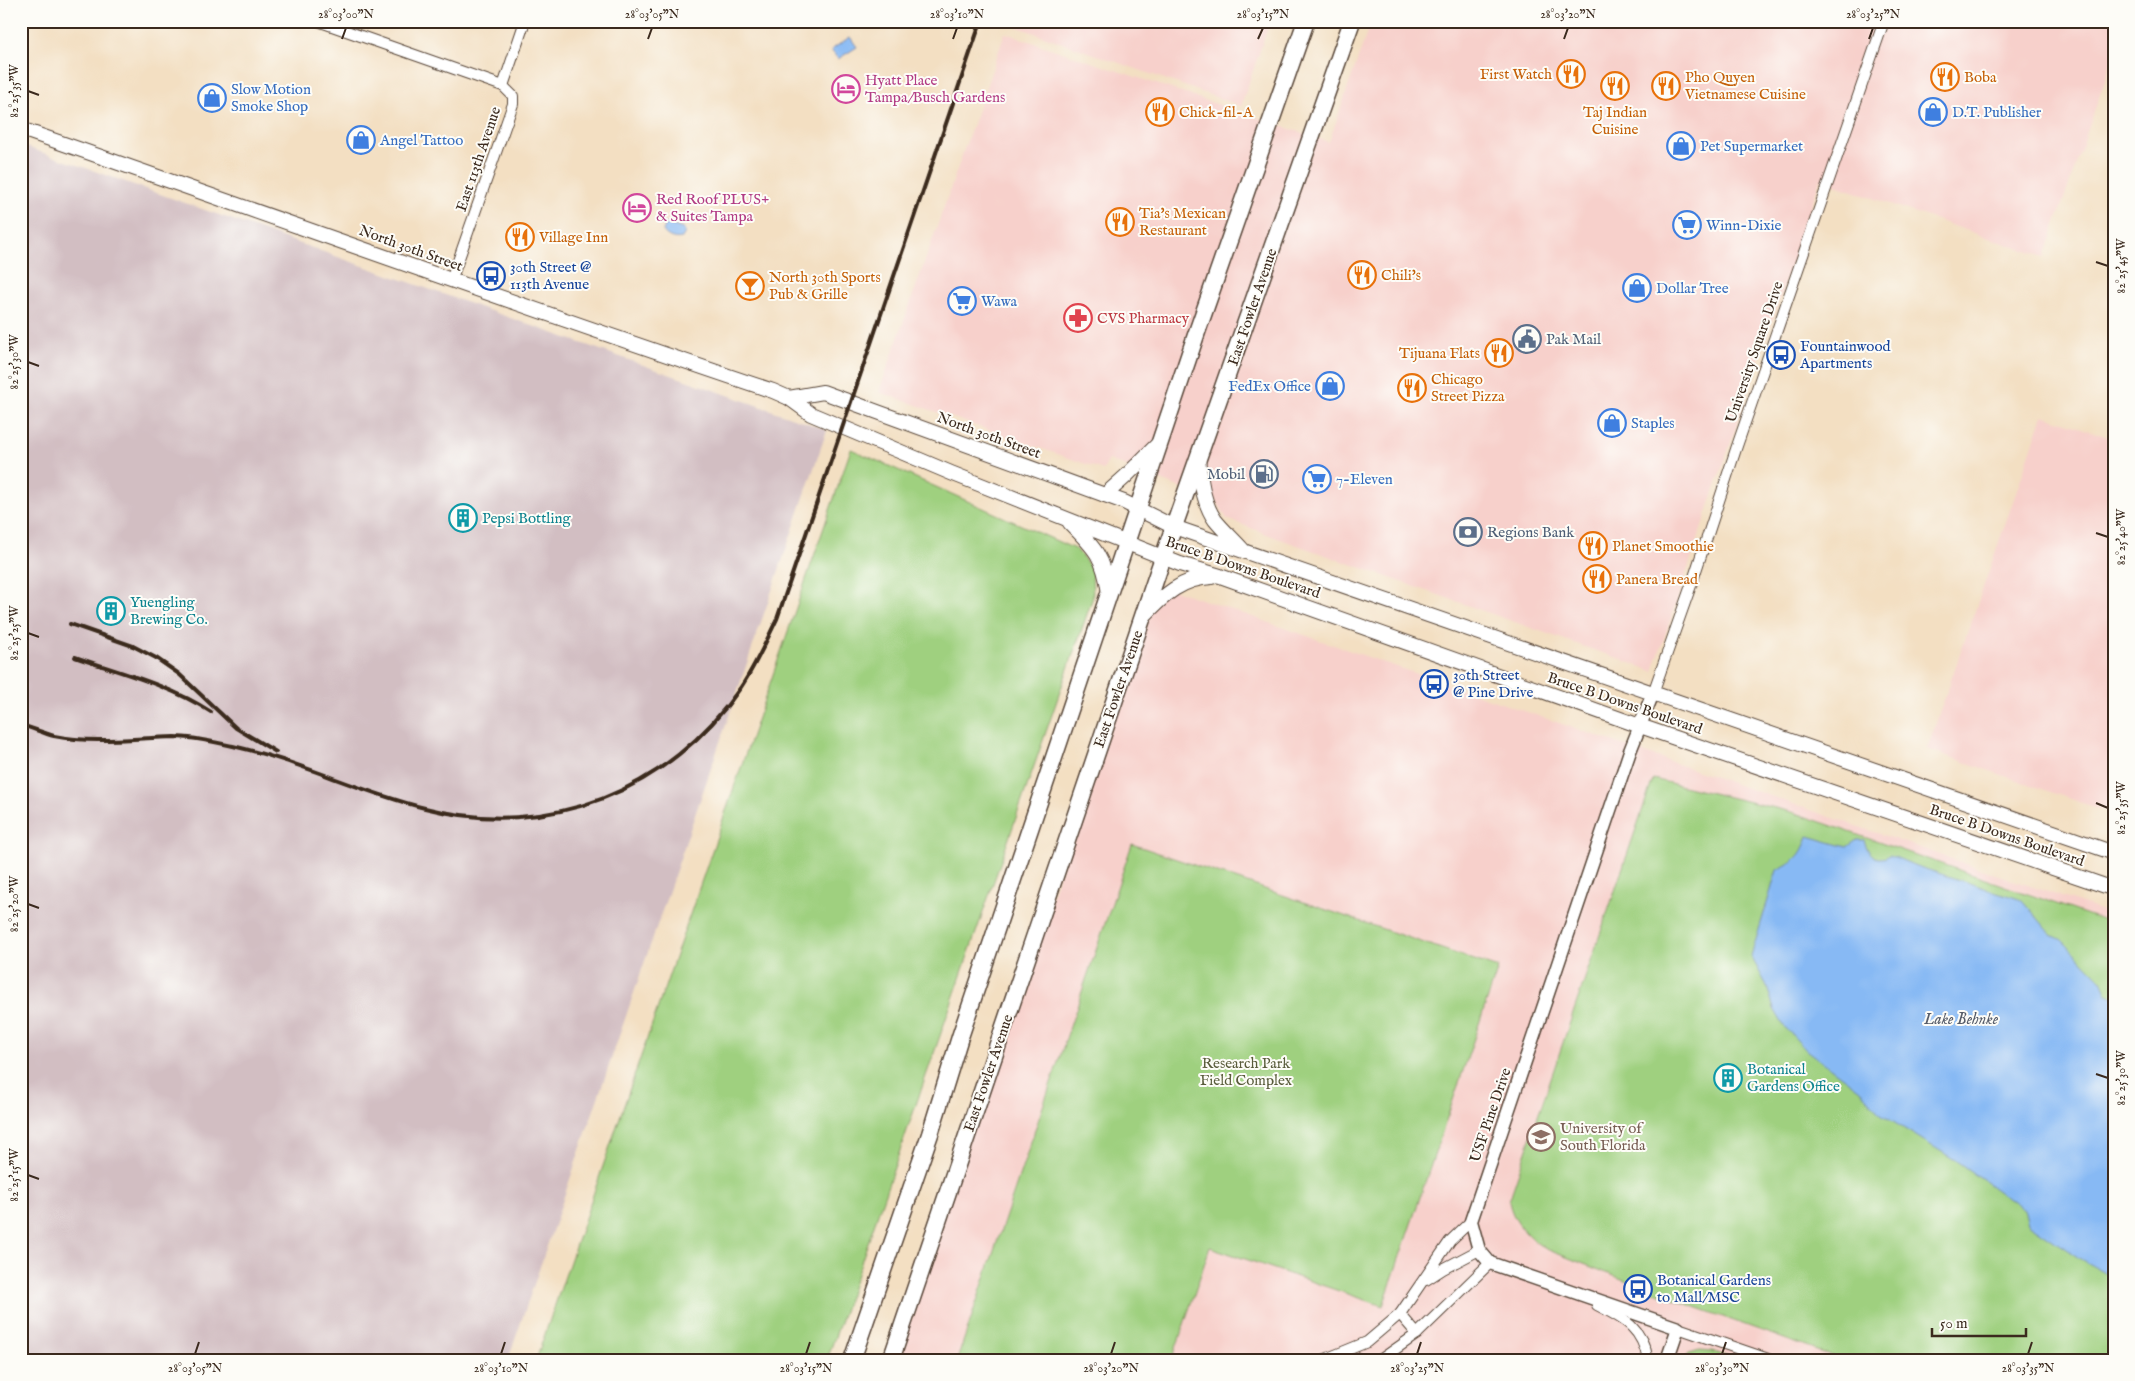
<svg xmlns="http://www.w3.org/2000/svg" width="2135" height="1381" font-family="'IM FELL English',serif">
<rect width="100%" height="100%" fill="#fdfcf7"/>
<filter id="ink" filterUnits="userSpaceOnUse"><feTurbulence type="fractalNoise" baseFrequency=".02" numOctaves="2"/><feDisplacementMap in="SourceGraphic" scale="10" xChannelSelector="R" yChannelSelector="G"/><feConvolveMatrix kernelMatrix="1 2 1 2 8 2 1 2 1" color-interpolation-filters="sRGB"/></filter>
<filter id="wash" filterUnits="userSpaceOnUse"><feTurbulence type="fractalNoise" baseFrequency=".0096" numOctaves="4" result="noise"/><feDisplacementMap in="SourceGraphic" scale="20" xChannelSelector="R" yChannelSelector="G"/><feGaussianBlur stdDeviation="1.12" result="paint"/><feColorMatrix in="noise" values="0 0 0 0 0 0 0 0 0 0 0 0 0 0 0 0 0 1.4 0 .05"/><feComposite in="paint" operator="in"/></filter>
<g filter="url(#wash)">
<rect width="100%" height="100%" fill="#f3dfc2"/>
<!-- built -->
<g fill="#f7d0cb">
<polygon points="1013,21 1270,21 1241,106 1012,25"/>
<polygon points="1371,21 2114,21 2114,54 2044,257 1820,180 1653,671 1280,539 1227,519 1217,502 1109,460 1103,470 879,392 1005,33 1329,142"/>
<polygon points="2043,415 2114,439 2114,814 1927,749"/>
<polygon points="1160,585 2114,915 2114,1360 890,1360"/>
</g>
<!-- industrial -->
<polygon fill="#d2bec2" points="21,145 827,430 508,1360 21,1360"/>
<!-- green -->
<g fill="#9fd07f" stroke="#6d7d4e">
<polygon points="851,449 1077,550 1092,569 1093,597 827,1360 536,1360"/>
<path d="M1653,779L1792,812L2114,924V1360H1843L1670,1298L1546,1249C1529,1239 1512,1221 1509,1201Z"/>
<polygon points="1132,844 1498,968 1383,1306 1210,1247 1172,1360 957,1360"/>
<polygon points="1700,1350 1712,1351 1737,1360 1681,1360 1688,1353"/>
</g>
<!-- water -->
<g fill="#87b9f4" stroke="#617289">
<polygon points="850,37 857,47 838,59 831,50"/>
<path d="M666,223L683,229L685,233L682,238C674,240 667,237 663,231Z"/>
<path d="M1808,836L1847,847L1857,840H1864C1868,854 1876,863 1890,855L1916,866L2022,900L2052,935L2062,940L2101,980L2107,994L2114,997V1278L2082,1260L2028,1223L2024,1210L1955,1160L1882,1115L1860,1090L1806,1050L1784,1026L1774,1009L1767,986L1751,956L1777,870C1796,860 1801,857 1808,836Z"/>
</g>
</g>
<g filter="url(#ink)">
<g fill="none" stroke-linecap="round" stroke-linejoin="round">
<defs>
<g id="minor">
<polyline points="318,21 503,86 513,96 513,104 451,281"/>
<polyline points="503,86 525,21"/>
<polyline points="1653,693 1694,577 1737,446 1884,21"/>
<polyline points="1426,1280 1443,1269 1479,1250"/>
<path d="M1597,1305C1624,1319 1642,1327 1648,1360"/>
<polyline points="1400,1314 1417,1334"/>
<polyline points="1678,1328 1771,1360"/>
<polyline points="1323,1360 1367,1342 1400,1314 1450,1241 1471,1221"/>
<polyline points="1380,1360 1417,1334 1490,1263"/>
</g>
<polyline id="tertiary" points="1653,693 1630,751 1471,1221 1479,1250 1490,1263 1678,1328 1667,1360"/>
<g id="secondary">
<path d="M21,129C272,216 522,307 773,391L789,398L811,414L951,473L1180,564L1220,576L1640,726L2114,889"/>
<polyline points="789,398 823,392 1124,502 1174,527 2114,853"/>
<path d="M1198,460C1201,480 1203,503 1215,520C1223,530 1233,539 1242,549"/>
<polyline points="1105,495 1125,477 1160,442"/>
<path d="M1070,523C1095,548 1104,557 1109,593"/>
<path d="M1144,616C1164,595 1182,578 1212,577"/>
</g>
<g id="primary">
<polyline points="852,1360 930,1134 960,1037 1197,332 1306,21"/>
<polyline points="891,1360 1159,569 1352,21"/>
</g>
</defs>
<!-- minor casing -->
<use href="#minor" stroke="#574537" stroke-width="12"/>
<!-- tertiary casing -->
<use href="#tertiary" stroke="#574537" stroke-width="15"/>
<!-- secondary casing -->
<use href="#secondary" stroke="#574537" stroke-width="16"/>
<!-- primary casing -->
<use href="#primary" stroke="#574537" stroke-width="19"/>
<!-- minor -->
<use href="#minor" stroke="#fff" stroke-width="10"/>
<!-- tertiary -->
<use href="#tertiary" stroke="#fff" stroke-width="12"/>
<!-- secondary -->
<use href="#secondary" stroke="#fff" stroke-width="14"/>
<!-- primary -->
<use href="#primary" stroke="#fff" stroke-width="16"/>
<!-- rail -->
<g stroke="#3b2a1e" stroke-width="4">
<polyline points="70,624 133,646 156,658 179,674 236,728 276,752"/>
<path d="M75,657C121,673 170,685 211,712"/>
<path d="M21,725C32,728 43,733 54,736C94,744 134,738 174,737C194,737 214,742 233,746C299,761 360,792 425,808C548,840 670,791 741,687C755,666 766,642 777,619L981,21"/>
</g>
</g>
</g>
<!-- ticks -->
<path fill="none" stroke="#3b2a1e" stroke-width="2" d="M342,39L346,28M648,39L652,28M953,39L957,28M1258,39L1263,28M1564,39L1568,28M1869,39L1873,28M28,91L39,95M2096,262L2108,266M28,362L39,366M2096,533L2108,537M28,633L39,637M2096,803L2108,808M28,904L39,908M2096,1074L2108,1078M28,1175L39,1179M195,1354L199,1342M501,1354L505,1342M806,1354L810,1342M1111,1354L1115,1342M1417,1354L1421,1342M1722,1354L1726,1342M2028,1354L2032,1342"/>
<!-- icons -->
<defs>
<symbol id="restaurant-ring" viewBox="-11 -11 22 22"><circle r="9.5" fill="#fdfcf7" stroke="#e8710a" stroke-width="1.5"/><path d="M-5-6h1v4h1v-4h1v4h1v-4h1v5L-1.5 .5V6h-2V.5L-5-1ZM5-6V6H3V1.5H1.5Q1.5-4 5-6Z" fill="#e8710a"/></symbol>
<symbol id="hotel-ring" viewBox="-11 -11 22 22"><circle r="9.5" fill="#fdfcf7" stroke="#d1479c" stroke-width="1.5"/><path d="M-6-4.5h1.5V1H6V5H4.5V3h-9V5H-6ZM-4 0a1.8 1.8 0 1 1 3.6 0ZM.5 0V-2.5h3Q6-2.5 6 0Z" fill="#d1479c"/></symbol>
<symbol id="shop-ring" viewBox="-11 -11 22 22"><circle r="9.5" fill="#fdfcf7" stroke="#3f7fe0" stroke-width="1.5"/><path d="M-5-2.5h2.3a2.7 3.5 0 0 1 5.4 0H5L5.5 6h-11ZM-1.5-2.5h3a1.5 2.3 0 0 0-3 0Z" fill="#3f7fe0"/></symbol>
<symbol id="supermarket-ring" viewBox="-11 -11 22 22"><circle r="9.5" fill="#fdfcf7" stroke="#3f7fe0" stroke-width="1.5"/><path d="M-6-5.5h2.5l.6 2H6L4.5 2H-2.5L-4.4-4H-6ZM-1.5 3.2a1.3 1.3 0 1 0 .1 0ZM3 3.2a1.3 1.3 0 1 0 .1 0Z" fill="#3f7fe0"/></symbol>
<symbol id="bus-ring" viewBox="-11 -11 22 22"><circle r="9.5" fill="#fdfcf7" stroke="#1a4fb4" stroke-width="1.5"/><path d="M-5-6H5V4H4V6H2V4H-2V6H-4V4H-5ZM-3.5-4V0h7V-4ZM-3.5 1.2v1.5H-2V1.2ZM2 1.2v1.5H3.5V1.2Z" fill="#1a4fb4"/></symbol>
<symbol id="bar-ring" viewBox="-11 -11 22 22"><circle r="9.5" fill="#fdfcf7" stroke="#e8710a" stroke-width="1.5"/><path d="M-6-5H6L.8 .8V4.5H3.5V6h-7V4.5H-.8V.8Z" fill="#e8710a"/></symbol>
<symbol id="pharmacy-ring" viewBox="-11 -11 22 22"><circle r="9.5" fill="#fdfcf7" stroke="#e0444e" stroke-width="1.5"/><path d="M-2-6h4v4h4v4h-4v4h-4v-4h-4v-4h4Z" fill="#e0444e"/></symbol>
<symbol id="civic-ring" viewBox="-11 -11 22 22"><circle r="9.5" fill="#fdfcf7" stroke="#5c6f8a" stroke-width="1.5"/><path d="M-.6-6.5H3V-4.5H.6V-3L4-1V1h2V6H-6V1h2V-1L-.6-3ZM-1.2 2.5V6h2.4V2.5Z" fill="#5c6f8a"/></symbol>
<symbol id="fuel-ring" viewBox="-11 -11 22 22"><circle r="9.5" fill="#fdfcf7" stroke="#5c6f8a" stroke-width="1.5"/><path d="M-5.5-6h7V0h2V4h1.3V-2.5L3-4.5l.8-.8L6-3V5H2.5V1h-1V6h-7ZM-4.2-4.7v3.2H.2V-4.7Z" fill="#5c6f8a"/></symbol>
<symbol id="building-ring" viewBox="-11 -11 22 22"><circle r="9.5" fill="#fdfcf7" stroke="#0f9aa8" stroke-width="1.5"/><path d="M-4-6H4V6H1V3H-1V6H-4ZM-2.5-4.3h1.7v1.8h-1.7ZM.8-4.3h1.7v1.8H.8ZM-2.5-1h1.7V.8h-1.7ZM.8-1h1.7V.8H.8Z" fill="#0f9aa8"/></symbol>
<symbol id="bank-ring" viewBox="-11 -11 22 22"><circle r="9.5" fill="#fdfcf7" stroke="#5c6f8a" stroke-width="1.5"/><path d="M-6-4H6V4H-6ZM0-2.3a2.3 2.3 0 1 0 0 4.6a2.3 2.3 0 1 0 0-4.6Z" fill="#5c6f8a"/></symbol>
<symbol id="university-ring" viewBox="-11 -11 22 22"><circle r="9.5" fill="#fdfcf7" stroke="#8d6e63" stroke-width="1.5"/><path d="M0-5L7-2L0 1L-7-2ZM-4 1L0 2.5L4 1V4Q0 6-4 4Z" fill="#8d6e63"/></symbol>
</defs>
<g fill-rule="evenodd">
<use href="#restaurant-ring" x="1555" y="58" width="32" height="32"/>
<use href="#restaurant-ring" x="1929" y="61" width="32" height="32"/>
<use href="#restaurant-ring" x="1599" y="70" width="32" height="32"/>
<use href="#restaurant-ring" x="1650" y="70" width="32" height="32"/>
<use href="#hotel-ring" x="830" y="73" width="32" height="32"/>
<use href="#shop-ring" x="196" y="82" width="32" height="32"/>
<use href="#restaurant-ring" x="1144" y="96" width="32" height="32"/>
<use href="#shop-ring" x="1917" y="96" width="32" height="32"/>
<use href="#shop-ring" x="345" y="124" width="32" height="32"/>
<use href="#shop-ring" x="1665" y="130" width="32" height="32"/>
<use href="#hotel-ring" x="621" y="192" width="32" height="32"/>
<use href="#restaurant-ring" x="1104" y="206" width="32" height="32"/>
<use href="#supermarket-ring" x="1671" y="209" width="32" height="32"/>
<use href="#restaurant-ring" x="504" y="221" width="32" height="32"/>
<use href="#restaurant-ring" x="1346" y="259" width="32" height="32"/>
<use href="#bus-ring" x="475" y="260" width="32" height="32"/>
<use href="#bar-ring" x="734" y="270" width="32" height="32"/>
<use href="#shop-ring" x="1621" y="272" width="32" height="32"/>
<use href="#supermarket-ring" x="946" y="285" width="32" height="32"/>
<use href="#pharmacy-ring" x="1062" y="302" width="32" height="32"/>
<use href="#civic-ring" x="1511" y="323" width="32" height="32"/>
<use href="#restaurant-ring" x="1483" y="337" width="32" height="32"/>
<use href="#bus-ring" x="1765" y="339" width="32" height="32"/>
<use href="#shop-ring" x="1314" y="370" width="32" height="32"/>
<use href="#restaurant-ring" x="1396" y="372" width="32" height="32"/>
<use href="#shop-ring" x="1596" y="407" width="32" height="32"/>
<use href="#fuel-ring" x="1248" y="458" width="32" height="32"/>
<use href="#supermarket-ring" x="1301" y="463" width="32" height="32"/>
<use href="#building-ring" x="447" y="502" width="32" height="32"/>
<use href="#bank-ring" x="1452" y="516" width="32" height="32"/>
<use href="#restaurant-ring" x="1577" y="530" width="32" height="32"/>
<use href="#restaurant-ring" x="1581" y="563" width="32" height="32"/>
<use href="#building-ring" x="95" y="595" width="32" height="32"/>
<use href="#bus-ring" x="1418" y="668" width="32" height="32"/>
<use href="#building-ring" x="1712" y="1062" width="32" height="32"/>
<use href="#university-ring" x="1525" y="1121" width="32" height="32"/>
<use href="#bus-ring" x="1622" y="1273" width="32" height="32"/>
</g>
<g text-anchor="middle" stroke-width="4" stroke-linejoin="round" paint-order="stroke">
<!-- food labels -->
<g font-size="15" fill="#c56008" stroke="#fdfcf7" text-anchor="start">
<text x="1552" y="79" text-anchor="end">First Watch</text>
<text x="1685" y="82">Pho Quyen<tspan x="1685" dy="17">Vietnamese Cuisine</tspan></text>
<text x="1964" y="82">Boba</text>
<text x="1179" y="117">Chick-fil-A</text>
<text x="1615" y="117" text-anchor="middle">Taj Indian<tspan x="1615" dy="17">Cuisine</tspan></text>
<text x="1139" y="218">Tia's Mexican<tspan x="1139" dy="17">Restaurant</tspan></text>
<text x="539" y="242">Village Inn</text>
<text x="1381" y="280">Chili's</text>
<text x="769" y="282">North 30th Sports<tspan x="769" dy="17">Pub &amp; Grille</tspan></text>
<text x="1480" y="358" text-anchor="end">Tijuana Flats</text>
<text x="1431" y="384">Chicago<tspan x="1431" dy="17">Street Pizza</tspan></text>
<text x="1612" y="551">Planet Smoothie</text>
<text x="1616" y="584">Panera Bread</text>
</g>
<!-- hotel labels -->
<g font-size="15" fill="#b23c85" stroke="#fdfcf7" text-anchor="start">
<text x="865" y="85">Hyatt Place<tspan x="865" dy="17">Tampa/Busch Gardens</tspan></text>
<text x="656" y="204">Red Roof PLUS+<tspan x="656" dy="17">&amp; Suites Tampa</tspan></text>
</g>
<!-- shop labels -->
<g font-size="15" fill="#366cbe" stroke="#fdfcf7" text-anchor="start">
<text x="231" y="94">Slow Motion<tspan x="231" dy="17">Smoke Shop</tspan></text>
<text x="1952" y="117">D.T. Publisher</text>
<text x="380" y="145">Angel Tattoo</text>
<text x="1700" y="151">Pet Supermarket</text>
<text x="1706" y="230">Winn-Dixie</text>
<text x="1656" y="293">Dollar Tree</text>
<text x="981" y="306">Wawa</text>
<text x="1311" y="391" text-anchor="end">FedEx Office</text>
<text x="1631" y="428">Staples</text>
<text x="1336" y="484">7-Eleven</text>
</g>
<!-- street labels -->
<g font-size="15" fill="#3b2a1e" stroke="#fdfcf7">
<text transform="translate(478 159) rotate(-71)" y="5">East 113th Avenue</text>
<text transform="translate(411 248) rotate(20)" y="5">North 30th Street</text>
<text transform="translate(1252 307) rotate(-71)" y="5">East Fowler Avenue</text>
<text transform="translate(1754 352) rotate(-71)" y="5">University Square Drive</text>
<text transform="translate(989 435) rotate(20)" y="5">North 30th Street</text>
<text transform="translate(1243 567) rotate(19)" y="5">Bruce B Downs Boulevard</text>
<text transform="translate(1118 689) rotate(-71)" y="5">East Fowler Avenue</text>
<text transform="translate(1625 703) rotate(19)" y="5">Bruce B Downs Boulevard</text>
<text transform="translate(2007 835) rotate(19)" y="5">Bruce B Downs Boulevard</text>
<text transform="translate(988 1073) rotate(-71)" y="5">East Fowler Avenue</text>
<text transform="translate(1490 1115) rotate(-71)" y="5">USF Pine Drive</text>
</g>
<!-- transit labels -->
<g font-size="15" fill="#164399" stroke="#fdfcf7" text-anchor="start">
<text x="510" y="272">30th Street @<tspan x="510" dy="17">113th Avenue</tspan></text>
<text x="1800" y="351">Fountainwood<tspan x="1800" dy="17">Apartments</tspan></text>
<text x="1453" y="680">30th Street<tspan x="1453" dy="17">@ Pine Drive</tspan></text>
<text x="1657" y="1285">Botanical Gardens<tspan x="1657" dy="17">to Mall/MSC</tspan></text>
</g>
<!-- health labels -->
<g font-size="15" fill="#be3a42" stroke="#fdfcf7" text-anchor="start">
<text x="1097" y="323">CVS Pharmacy</text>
</g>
<!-- service labels -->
<g font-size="15" fill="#4e5e75" stroke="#fdfcf7" text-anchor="start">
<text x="1546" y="344">Pak Mail</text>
<text x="1245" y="479" text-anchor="end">Mobil</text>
<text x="1487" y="537">Regions Bank</text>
</g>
<!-- culture labels -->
<g font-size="15" fill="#0d838f" stroke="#fdfcf7" text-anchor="start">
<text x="482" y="523">Pepsi Bottling</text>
<text x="130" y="607">Yuengling<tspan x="130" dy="17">Brewing Co.</tspan></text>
<text x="1747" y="1074">Botanical<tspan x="1747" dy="17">Gardens Office</tspan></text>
</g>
<!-- park labels -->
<g font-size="15" fill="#595c3b" stroke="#fdfcf7">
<text x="1246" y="1068">Research Park<tspan x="1246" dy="17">Field Complex</tspan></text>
</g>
<!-- education labels -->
<g font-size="15" fill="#785e54" stroke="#fdfcf7" text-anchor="start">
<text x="1560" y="1133">University of<tspan x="1560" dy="17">South Florida</tspan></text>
</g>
<!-- water labels -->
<g font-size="16" font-style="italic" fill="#565c69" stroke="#fdfcf7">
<text x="1961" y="1024">Lake Behnke</text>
</g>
</g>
<!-- margin -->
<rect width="2135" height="1381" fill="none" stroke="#fdfcf7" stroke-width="55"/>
<!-- scale -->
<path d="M1932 1328v8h94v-8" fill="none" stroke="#3b2a1e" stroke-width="2.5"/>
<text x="1940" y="1328" font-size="15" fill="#3b2a1e" stroke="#fdfcf7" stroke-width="4" paint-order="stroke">50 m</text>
<rect x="28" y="28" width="2080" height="1326" fill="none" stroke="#3b2a1e" stroke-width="2"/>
<g font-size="12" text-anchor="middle" fill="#3b2a1e">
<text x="346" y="18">28°03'00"N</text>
<text x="652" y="18">28°03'05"N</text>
<text x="957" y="18">28°03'10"N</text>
<text x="1263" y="18">28°03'15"N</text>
<text x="1568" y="18">28°03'20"N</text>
<text x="1873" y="18">28°03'25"N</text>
<text transform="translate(14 91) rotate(-90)" y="4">82°25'35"W</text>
<text transform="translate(2121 266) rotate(-90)" y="4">82°25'45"W</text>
<text transform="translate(14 362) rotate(-90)" y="4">82°25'30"W</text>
<text transform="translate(2121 537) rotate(-90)" y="4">82°25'40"W</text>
<text transform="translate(14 633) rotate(-90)" y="4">82°25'25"W</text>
<text transform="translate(2121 808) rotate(-90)" y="4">82°25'35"W</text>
<text transform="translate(14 904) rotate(-90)" y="4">82°25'20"W</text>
<text transform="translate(2121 1078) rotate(-90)" y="4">82°25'30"W</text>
<text transform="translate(14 1175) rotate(-90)" y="4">82°25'15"W</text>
<text x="195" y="1372">28°03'05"N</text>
<text x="501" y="1372">28°03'10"N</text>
<text x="806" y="1372">28°03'15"N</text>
<text x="1111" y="1372">28°03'20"N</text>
<text x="1417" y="1372">28°03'25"N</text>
<text x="1722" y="1372">28°03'30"N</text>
<text x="2028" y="1372">28°03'35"N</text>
</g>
</svg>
